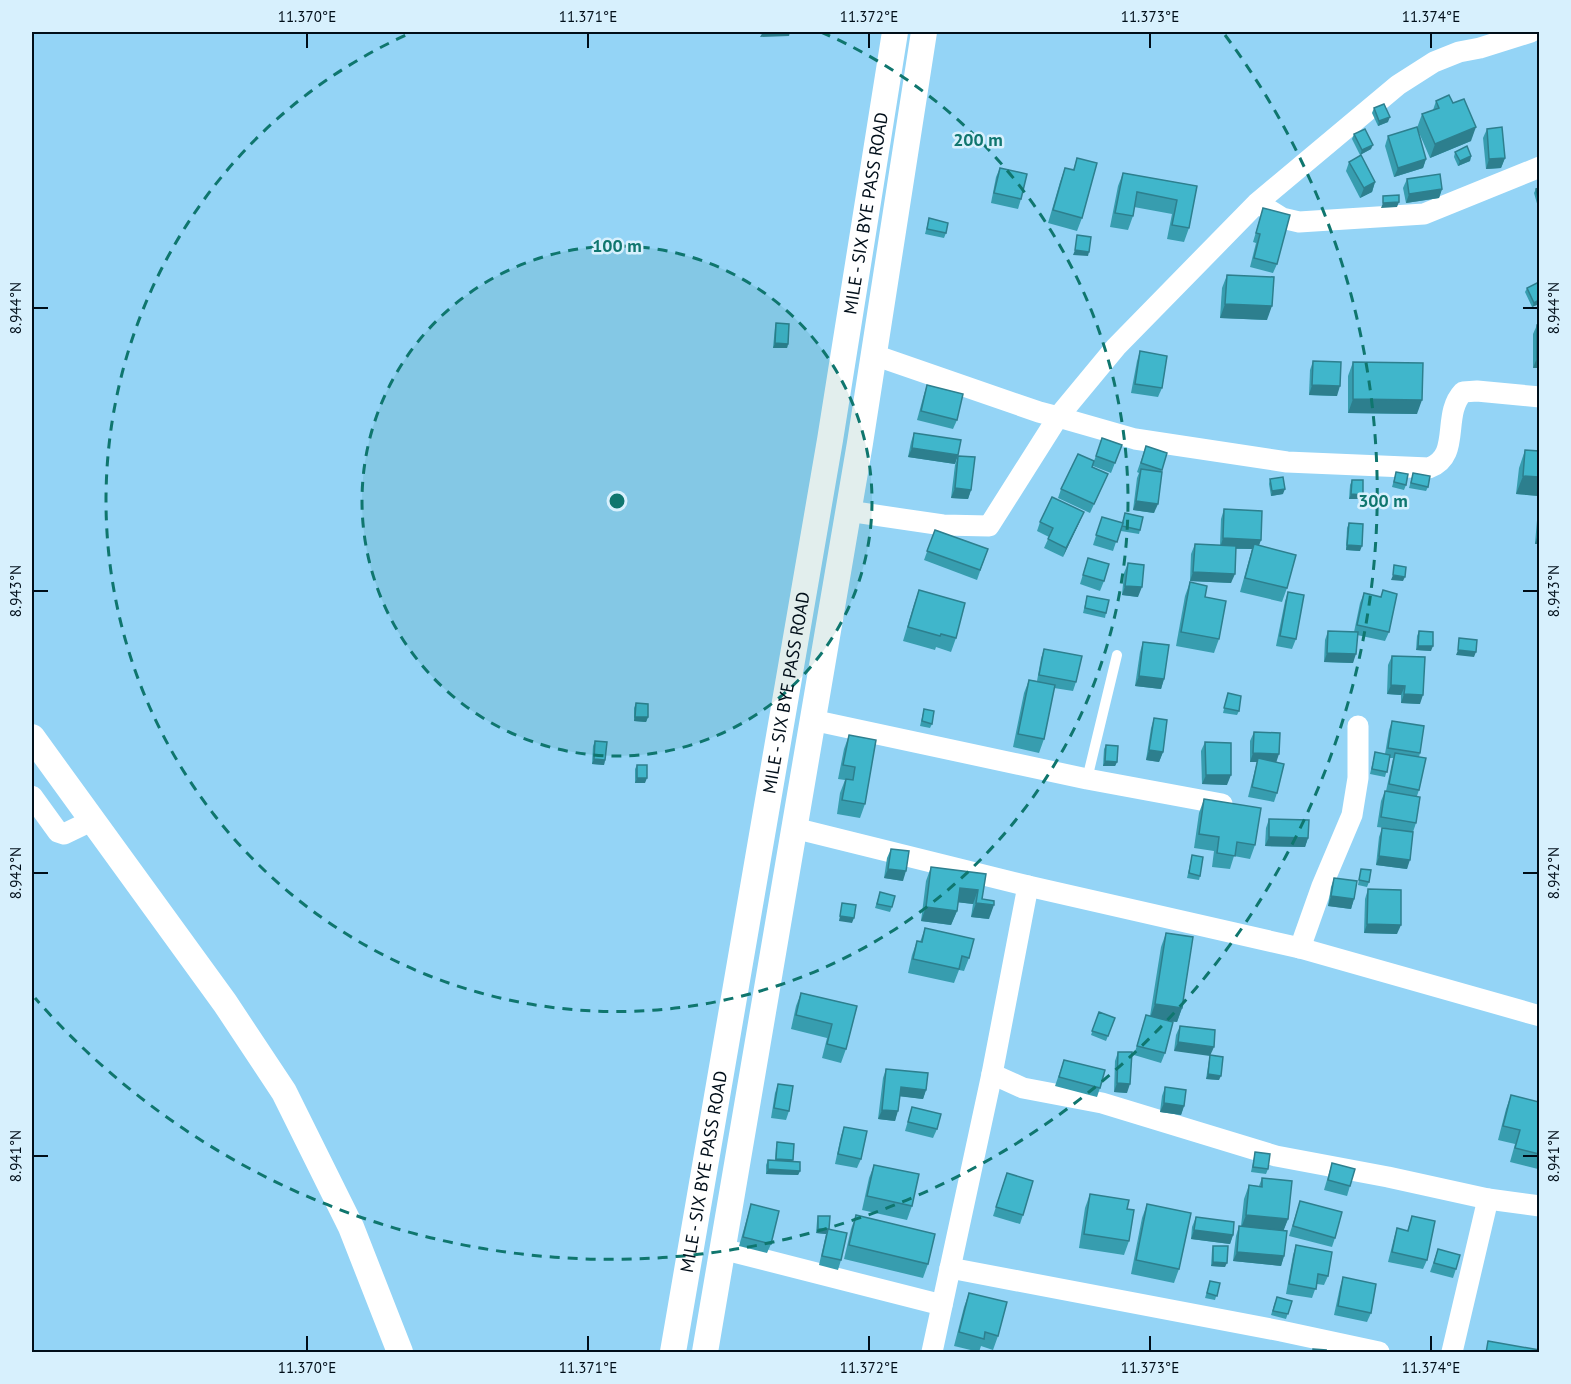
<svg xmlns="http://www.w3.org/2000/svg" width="1571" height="1384" font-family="'PT Sans',sans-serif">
<rect width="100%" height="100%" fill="#94d4f6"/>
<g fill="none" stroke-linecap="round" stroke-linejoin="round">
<!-- service -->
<polyline stroke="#fff" stroke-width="10" points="1087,779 1117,655"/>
<!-- minor -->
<g stroke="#fff" stroke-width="21">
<path d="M1531,32L1480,48L1459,52L1434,62L1398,85L1257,203L1116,347L1058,417L1135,439L1287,462L1429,468C1462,456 1441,415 1463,392L1477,391L1540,397"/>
<polyline points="1263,206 1282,218 1299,222 1424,214 1540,167"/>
<polyline points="848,511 943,525 989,526 1058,417 1039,412 874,355"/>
<polyline points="812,720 1087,779 1222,804"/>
<polyline points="32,796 58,832 64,834 91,821"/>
<polyline points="794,828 1028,886 992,1074 932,1352"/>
<polyline points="1028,886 1300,948 1540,1016"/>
<polyline points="1300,948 1322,886 1352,815 1358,778 1358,726"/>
<polyline points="992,1074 1023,1088 1102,1103 1276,1156 1388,1177 1488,1199 1540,1206"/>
<polyline points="722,1249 942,1305"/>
<polyline points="950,1268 1281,1331 1379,1352"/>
<polyline points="1452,1352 1488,1199"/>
</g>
<!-- tertiary -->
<g stroke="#fff" stroke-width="26">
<polyline points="32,737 225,1003 284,1092 351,1227 400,1352"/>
<path id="s1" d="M673,1352L830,440L895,32"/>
<polyline points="705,1352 860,443 924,32"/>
</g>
</g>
<!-- wall -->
<g fill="#379daf">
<polygon points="1436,101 1471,141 1430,158 1417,128 1422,114 1433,110"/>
<polygon points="1374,108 1388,122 1378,126 1372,113"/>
<polygon points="1487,129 1505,158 1501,168 1486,169 1483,138"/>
<polygon points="1354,134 1371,149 1360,155 1352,139"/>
<polygon points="1388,136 1426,159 1423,168 1394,177 1385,146"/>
<polygon points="1455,152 1471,156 1470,161 1458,166 1454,157"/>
<polygon points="1077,158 1082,218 1077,231 1048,223 1060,182 1065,168 1073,170"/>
<polygon points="1349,162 1375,182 1372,192 1360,198 1346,171"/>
<polygon points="1000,168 1021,199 1018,209 991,203 996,177"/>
<polygon points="1123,173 1197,186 1189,228 1184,242 1167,239 1172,214 1134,207 1133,216 1128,230 1110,227 1118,186"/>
<polygon points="1407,179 1442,189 1439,198 1406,203 1403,188"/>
<polygon points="1539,188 1539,206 1538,207 1534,193 1536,189"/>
<polygon points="1263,208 1277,264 1273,273 1250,267 1256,243 1253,242"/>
<polygon points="929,218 946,233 944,238 925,234"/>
<polygon points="1227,275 1267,320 1220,318 1222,288"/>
<polygon points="1527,288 1539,304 1532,307 1525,292"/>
<polygon points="776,323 788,344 787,348 773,348 775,327"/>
<polygon points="1537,325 1539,325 1539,368 1533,368 1533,334"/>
<polygon points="1140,351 1162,388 1158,397 1131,393 1137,361"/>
<polygon points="1313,361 1337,396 1309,395 1310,370"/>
<polygon points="1353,362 1417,414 1348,413 1348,376"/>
<polygon points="927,385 957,420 953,429 917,420 924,394"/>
<polygon points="914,433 958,455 955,464 908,457 911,442"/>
<polygon points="1102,438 1122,445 1111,473 1093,466 1092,467 1108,474 1090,513 1058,498 1061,489 1094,461"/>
<polygon points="1146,446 1167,453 1161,472 1154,513 1133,510 1137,478 1139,473 1137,472"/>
<polygon points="1525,450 1539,451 1539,544 1535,544 1539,496 1516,494 1519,468"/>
<polygon points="958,456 971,490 968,499 951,498 955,465"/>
<polygon points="1396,472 1406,485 1404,490 1392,487"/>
<polygon points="1413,473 1428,487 1426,491 1409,488"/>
<polygon points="1270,479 1283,494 1271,496 1269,484"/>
<polygon points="1352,480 1361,499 1349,499 1350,485"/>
<polygon points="1224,509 1261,540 1259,545 1287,588 1282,602 1240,592 1252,549 1236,549 1231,583 1190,581 1191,554 1195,544 1220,546 1221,519"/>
<polygon points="1125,513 1140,530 1139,534 1121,531 1121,527 1113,551 1093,545 1102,517 1122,523"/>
<polygon points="1080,521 1063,557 1044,548 1049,537 1037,531 1040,522"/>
<polygon points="1349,523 1360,551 1346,550 1347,528"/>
<polygon points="935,530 988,549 977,580 924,560"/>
<polygon points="1088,558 1104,581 1100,591 1080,584"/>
<polygon points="1128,563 1138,597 1122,595 1124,573"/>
<polygon points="1190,582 1205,597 1219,639 1214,653 1176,646 1185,596"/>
<polygon points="919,590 956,638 951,652 936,647 935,650 903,641 914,604"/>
<polygon points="1383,590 1389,632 1385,641 1357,635 1353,663 1324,662 1325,640 1328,631 1354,632 1360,603 1364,593 1381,597"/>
<polygon points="1288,592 1296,639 1292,649 1276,646 1285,601"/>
<polygon points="1087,596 1106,613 1105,618 1083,613"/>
<polygon points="1419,631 1431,651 1416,650 1417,636"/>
<polygon points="1143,642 1164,679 1161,689 1135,686 1140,652"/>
<polygon points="1044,649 1076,682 1073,691 1054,688 1044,739 1039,753 1013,747 1024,693 1029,680 1037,681 1041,658"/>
<polygon points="1392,656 1420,704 1401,703 1401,695 1387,694 1388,665"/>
<polygon points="1228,693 1239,711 1237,715 1223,713"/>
<polygon points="636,703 648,717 646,722 634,721 634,708"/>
<polygon points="924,709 932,724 930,728 920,726"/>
<polygon points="1154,718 1163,752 1159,762 1146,760 1151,728"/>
<polygon points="1392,721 1420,753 1419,757 1419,790 1417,796 1416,823 1413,832 1407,869 1376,865 1379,837 1382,828 1402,830 1377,827 1381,801 1385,791 1386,791 1393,758 1390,758 1385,777 1370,774 1375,752 1385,754 1389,730"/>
<polygon points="1254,732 1276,762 1277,793 1274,802 1248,797 1257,762 1250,762 1250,741"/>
<polygon points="849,735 865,804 860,818 837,814 840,793 845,780 838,779 844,749"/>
<polygon points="595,741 605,760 604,765 592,764 593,746"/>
<polygon points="1205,742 1227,785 1202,784 1201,751"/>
<polygon points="1106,745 1117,762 1115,766 1103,766 1104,749"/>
<polygon points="637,765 645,783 635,783 635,769"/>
<polygon points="1204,799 1255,845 1250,859 1234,856 1230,869 1212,867 1214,851 1194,848 1199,813"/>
<polygon points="1269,819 1308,838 1305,847 1265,846 1266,828"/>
<polygon points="891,849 903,881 884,878 887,858"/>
<polygon points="1192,855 1200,876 1199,880 1187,878"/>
<polygon points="931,867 986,874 982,899 989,919 971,917 973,904 958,902 957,911 951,925 921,921 926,881"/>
<polygon points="1361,869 1369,882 1367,887 1358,885"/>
<polygon points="1334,878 1354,899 1351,909 1328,906 1331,887"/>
<polygon points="1368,889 1397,934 1364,933 1365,899"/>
<polygon points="880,892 892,907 890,912 875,908"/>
<polygon points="925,928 969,958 964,971 959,970 954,983 908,973 912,955 917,941 920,942"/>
<polygon points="1166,933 1182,1008 1177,1022 1168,1021 1165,1053 1161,1063 1134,1055 1146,1015 1150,1016 1161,947"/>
<polygon points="801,993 857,1006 846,1049 841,1063 822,1058 827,1038 791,1029 796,1006"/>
<polygon points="1099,1012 1115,1018 1106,1041 1091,1035"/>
<polygon points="1180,1026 1215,1030 1174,1051 1176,1035"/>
<polygon points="1118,1052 1127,1093 1114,1092 1115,1061"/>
<polygon points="1210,1055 1219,1080 1206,1079 1209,1060"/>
<polygon points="1064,1060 1100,1088 1097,1097 1055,1086"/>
<polygon points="886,1069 926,1090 923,1099 900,1096 895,1121 878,1119 883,1078"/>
<polygon points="778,1084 789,1111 786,1120 771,1118 775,1093"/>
<polygon points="1165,1087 1184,1106 1181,1115 1160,1112 1162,1096"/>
<polygon points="1511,1095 1539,1102 1539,1166 1538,1169 1510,1162 1515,1144 1498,1140 1506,1109"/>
<polygon points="912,1107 937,1129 933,1138 905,1131"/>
<polygon points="844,1127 861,1159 857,1168 835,1164 841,1136"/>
<polygon points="777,1142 800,1171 798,1175 766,1174 766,1165 768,1160 775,1160 776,1147"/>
<polygon points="1255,1152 1268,1169 1266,1174 1251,1172"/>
<polygon points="1332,1163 1350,1186 1347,1196 1324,1190"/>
<polygon points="874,1165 912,1206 907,1220 862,1210 869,1178"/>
<polygon points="1007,1173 1023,1215 1020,1224 993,1216"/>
<polygon points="1262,1178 1288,1219 1283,1231 1284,1256 1281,1266 1233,1261 1236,1236 1239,1226 1241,1226 1244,1199 1249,1185 1259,1186"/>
<polygon points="1090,1194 1127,1209 1129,1241 1124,1255 1079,1248 1085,1208"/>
<polygon points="1300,1201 1335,1238 1332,1247 1289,1236"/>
<polygon points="751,1204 771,1244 767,1253 739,1246"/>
<polygon points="1147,1204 1179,1269 1174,1283 1131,1274 1142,1218"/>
<polygon points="856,1215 928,1264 923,1278 844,1259 851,1229"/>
<polygon points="818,1216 829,1229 841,1260 838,1270 819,1265 826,1234 816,1233 817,1221"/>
<polygon points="1412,1216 1427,1260 1423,1269 1388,1262 1394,1238 1397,1228 1407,1231"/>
<polygon points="1196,1217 1233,1235 1230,1244 1191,1239 1192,1227"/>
<polygon points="1296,1245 1328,1276 1324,1285 1317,1284 1312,1298 1286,1294 1293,1255"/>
<polygon points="1213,1246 1225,1267 1211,1266 1212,1250"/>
<polygon points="1438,1249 1456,1269 1453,1278 1430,1272"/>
<polygon points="1343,1277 1371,1313 1367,1322 1334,1315 1340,1287"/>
<polygon points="1210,1281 1220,1283 1215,1300 1205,1298"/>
<polygon points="969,1293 998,1336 993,1350 981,1346 979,1352 954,1346 964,1307"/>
<polygon points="1292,1301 1286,1319 1271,1315 1275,1302"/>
</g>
<!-- shaded-wall -->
<g fill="#2d7f8e">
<polygon points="763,32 790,32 789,36 760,37"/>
<polygon points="1390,117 1388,122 1378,126 1379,121"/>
<polygon points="1476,127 1471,141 1430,158 1435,144"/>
<polygon points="1373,145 1371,149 1360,155 1362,150"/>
<polygon points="1471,156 1470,161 1458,166 1460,161"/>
<polygon points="1505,158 1501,168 1486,169 1489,159"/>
<polygon points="1426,159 1423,168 1394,177 1398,168"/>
<polygon points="1375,182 1372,192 1360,198 1364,188"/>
<polygon points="1442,189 1439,198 1406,203 1409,194"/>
<polygon points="1399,202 1397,207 1381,208 1383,203"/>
<polygon points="1075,250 1089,252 1088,256 1073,255"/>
<polygon points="1539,300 1539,304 1532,307 1534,303"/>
<polygon points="1225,304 1272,306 1267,320 1220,318"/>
<polygon points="775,343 788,344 787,348 773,348"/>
<polygon points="1537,358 1539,358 1539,368 1533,368"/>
<polygon points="1312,385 1340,386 1337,396 1309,395"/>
<polygon points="1353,399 1422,400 1417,414 1348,413"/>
<polygon points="912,448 958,455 955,464 908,457"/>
<polygon points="1523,476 1539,477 1539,496 1516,494"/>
<polygon points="955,488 971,490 968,499 951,498"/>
<polygon points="1285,489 1283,494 1271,496 1272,491"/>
<polygon points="1351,494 1363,495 1361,499 1349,499"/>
<polygon points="1136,501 1158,504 1154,513 1133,510"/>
<polygon points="1084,512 1080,521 1063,557 1066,548"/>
<polygon points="1539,531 1539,544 1535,544"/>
<polygon points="1223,538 1261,540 1257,550 1254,544 1252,549 1220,548"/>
<polygon points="1347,545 1362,546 1360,551 1346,550"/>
<polygon points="1193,572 1235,574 1231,583 1190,581"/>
<polygon points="1393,575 1405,577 1403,581 1391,580"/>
<polygon points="1125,586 1142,587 1138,597 1122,595"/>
<polygon points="1418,646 1433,646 1431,651 1416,650"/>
<polygon points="1458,650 1476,652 1474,657 1456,655"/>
<polygon points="1327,653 1356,654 1353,663 1324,662"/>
<polygon points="1139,676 1164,679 1161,689 1135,686"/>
<polygon points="1391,685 1405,686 1401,695 1387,694"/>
<polygon points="1404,694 1423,695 1420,704 1401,703"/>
<polygon points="635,717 648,717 646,722 634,721"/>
<polygon points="1149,750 1163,752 1159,762 1146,760"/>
<polygon points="1253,753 1279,754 1276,763 1258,758 1257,762 1250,762"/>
<polygon points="594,759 605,760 604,765 592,764"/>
<polygon points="1105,761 1117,762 1115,766 1103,766"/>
<polygon points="1206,775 1231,775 1227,785 1202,784"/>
<polygon points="637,778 647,778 645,783 635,783"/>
<polygon points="1269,837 1308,838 1305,847 1265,846"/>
<polygon points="1379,856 1410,860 1407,869 1376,865"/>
<polygon points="888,869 906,871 903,881 884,878"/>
<polygon points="960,888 978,890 973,904 955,902"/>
<polygon points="1331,896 1354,899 1351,909 1328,906"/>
<polygon points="976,903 994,905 989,919 971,917"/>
<polygon points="926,907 957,911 951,925 921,921"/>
<polygon points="840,916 854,918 852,923 839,921"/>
<polygon points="1367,924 1401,925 1397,934 1364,933"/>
<polygon points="1155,1004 1182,1008 1177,1022 1150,1018"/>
<polygon points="1178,1042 1214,1047 1210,1056 1174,1051"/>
<polygon points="1208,1074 1221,1076 1219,1080 1206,1079"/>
<polygon points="1117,1083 1130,1084 1127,1093 1114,1092"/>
<polygon points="901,1087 926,1090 923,1099 897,1096"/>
<polygon points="1164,1103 1184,1106 1181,1115 1160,1112"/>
<polygon points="882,1110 898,1111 895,1121 878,1119"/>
<polygon points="776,1159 793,1160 791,1164 775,1163"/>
<polygon points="768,1169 800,1171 798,1175 766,1174"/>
<polygon points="1246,1215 1288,1219 1283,1232 1241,1228"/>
<polygon points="818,1229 828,1229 826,1234 816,1233"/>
<polygon points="1194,1230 1233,1235 1230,1244 1191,1239"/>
<polygon points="1237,1252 1284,1256 1281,1266 1233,1261"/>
<polygon points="1213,1262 1227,1263 1225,1267 1211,1266"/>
</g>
<!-- building -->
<g fill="#40b6cb" stroke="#2d7f8e" stroke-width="1.5">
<polygon points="1449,95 1453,103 1464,99 1476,127 1435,144 1422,114 1439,108 1436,101"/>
<polygon points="1384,104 1390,117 1379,121 1374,108"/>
<polygon points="1417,127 1426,159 1398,168 1388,136"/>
<polygon points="1502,127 1505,158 1489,159 1487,129"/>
<polygon points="1365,129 1373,145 1362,150 1354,134"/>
<polygon points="1467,146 1471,156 1460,161 1455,152"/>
<polygon points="1361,155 1375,182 1364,188 1349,162"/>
<polygon points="1077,158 1097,163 1082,218 1053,210 1065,168 1074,170"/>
<polygon points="1000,168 1027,174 1021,199 994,193"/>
<polygon points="1123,173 1197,186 1189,228 1172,225 1177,200 1137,192 1133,216 1115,213"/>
<polygon points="1440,174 1442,189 1409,194 1407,179"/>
<polygon points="1539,188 1539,202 1536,189"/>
<polygon points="1399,195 1399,202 1383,203 1383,196"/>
<polygon points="1263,208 1290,215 1277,264 1254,258 1260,234 1256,233"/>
<polygon points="929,218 948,223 946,233 927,229"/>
<polygon points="1077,235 1091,237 1089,252 1075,250"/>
<polygon points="1227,275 1274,277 1272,306 1225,304"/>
<polygon points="1539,282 1539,300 1534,303 1527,288"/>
<polygon points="776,323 789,324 788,344 775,343"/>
<rect x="1537" y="325" width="2" height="33"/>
<polygon points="1140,351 1167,356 1162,388 1135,384"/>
<polygon points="1313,361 1341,362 1340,386 1312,385"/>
<polygon points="1353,362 1423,363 1422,400 1353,399"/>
<polygon points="927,385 963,394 957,420 921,411"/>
<polygon points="914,433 961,440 958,455 912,448"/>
<polygon points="1102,438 1122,445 1115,463 1096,456"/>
<polygon points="1146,446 1167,453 1162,470 1141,463"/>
<polygon points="1525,450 1539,451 1539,477 1523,476"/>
<polygon points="1078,454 1094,461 1092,467 1108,474 1094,504 1061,489"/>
<polygon points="958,456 975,457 971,490 955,488"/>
<polygon points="1141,469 1162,472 1158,504 1136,501"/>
<polygon points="1396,472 1408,474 1406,485 1394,482"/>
<polygon points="1413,473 1430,476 1428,487 1411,483"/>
<polygon points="1283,477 1285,489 1272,491 1270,479"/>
<polygon points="1352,480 1363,480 1363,495 1351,494"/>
<polygon points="1052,497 1084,512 1066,548 1048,539 1053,528 1040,522"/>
<polygon points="1224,509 1262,511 1261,540 1223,538"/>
<polygon points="1125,513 1143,517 1140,530 1122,526"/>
<polygon points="1102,517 1123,523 1117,542 1096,535"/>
<polygon points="1349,523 1363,524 1362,546 1347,545"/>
<polygon points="935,530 988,549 980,570 927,551"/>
<polygon points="1195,544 1236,546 1235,574 1193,572"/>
<polygon points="1254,544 1296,555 1287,588 1245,578"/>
<polygon points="1088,558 1109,564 1104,581 1083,575"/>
<polygon points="1128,563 1144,565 1142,587 1125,586"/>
<polygon points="1394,565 1406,567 1405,577 1393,575"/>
<polygon points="1190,582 1207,586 1205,597 1226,601 1219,639 1181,632"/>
<polygon points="919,590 965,603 956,638 941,634 940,636 908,627"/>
<polygon points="1383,590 1397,594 1389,632 1357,625 1364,593 1381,597"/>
<polygon points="1288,592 1304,595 1296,639 1280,636"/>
<polygon points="1087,596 1109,600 1106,613 1085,608"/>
<polygon points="1328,631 1358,632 1356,654 1327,653"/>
<polygon points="1419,631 1433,632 1433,646 1418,646"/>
<polygon points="1459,638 1477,640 1476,652 1458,650"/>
<polygon points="1143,642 1169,645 1164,679 1139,676"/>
<polygon points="1044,649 1082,656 1076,682 1039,675"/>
<polygon points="1392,656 1425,657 1423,695 1404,694 1405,686 1391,685"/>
<polygon points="1029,680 1055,685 1044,739 1018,734"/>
<polygon points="1228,693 1241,696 1239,711 1224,708"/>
<polygon points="636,703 648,704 648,717 635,717"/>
<polygon points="924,709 934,711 932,724 922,721"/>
<polygon points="1154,718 1167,720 1163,752 1149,750"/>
<polygon points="1392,721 1424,726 1420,753 1388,748"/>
<polygon points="1254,732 1280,733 1279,754 1253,753"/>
<polygon points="849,735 876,740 865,804 842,800 846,779 853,780 855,767 843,765"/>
<polygon points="595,741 607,742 605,760 594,759"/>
<polygon points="1205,742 1231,743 1231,775 1206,775"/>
<polygon points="1106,745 1118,746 1117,762 1105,761"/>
<polygon points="1375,752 1390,755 1387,772 1372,769"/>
<polygon points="1395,753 1426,758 1419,790 1389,784"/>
<polygon points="1258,758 1284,764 1277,793 1252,787"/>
<rect x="637" y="765" width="10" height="13"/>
<polygon points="1385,791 1420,797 1416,823 1381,817"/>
<polygon points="1204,799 1261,808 1255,845 1237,842 1235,856 1217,853 1219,837 1199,834"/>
<polygon points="1269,819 1309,820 1308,838 1269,837"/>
<polygon points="1382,828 1413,832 1410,860 1379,856"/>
<polygon points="891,849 909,851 906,871 888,869"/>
<polygon points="1192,855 1203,857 1200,876 1189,873"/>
<polygon points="931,867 986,874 982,899 994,901 994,905 976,903 978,890 960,888 957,911 926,907"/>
<polygon points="1361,869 1371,870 1369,882 1359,880"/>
<polygon points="1334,878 1357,881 1354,899 1331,896"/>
<polygon points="1368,889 1401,890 1401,925 1367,924"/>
<polygon points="880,892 895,896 892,907 877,904"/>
<polygon points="842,903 856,905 854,918 840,916"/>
<polygon points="925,928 974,939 969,958 962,956 959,969 913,959 917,941 922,942"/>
<polygon points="1166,933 1193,937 1182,1008 1155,1004"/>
<polygon points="801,993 857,1006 846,1049 827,1044 832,1024 796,1015"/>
<polygon points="1099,1012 1115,1018 1108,1036 1092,1031"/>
<polygon points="1146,1015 1173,1022 1165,1053 1137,1046"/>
<polygon points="1180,1026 1215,1030 1214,1047 1178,1042"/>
<polygon points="1118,1052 1132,1052 1130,1084 1117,1083"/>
<polygon points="1210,1055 1223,1057 1221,1076 1208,1074"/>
<polygon points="1064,1060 1105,1070 1100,1088 1059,1077"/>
<polygon points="886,1069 928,1073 926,1090 901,1087 898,1111 882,1110"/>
<polygon points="778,1084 793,1086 789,1111 774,1108"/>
<polygon points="1165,1087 1186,1090 1184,1106 1164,1103"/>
<polygon points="1511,1095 1539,1102 1539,1154 1515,1148 1520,1130 1503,1126"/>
<polygon points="912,1107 941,1114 937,1129 908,1122"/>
<polygon points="844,1127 867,1131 861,1159 838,1154"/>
<polygon points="777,1142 794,1144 793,1160 776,1159"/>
<polygon points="1255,1152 1270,1154 1268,1169 1253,1167"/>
<polygon points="768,1160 800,1162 800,1171 768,1169"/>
<polygon points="1332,1163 1355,1169 1350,1186 1328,1180"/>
<polygon points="874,1165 919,1174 912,1206 867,1196"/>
<polygon points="1007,1173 1033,1181 1023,1215 996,1207"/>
<polygon points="1262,1178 1292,1181 1288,1219 1246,1215 1249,1185 1262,1187"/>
<polygon points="1090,1194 1129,1200 1127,1209 1134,1210 1129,1241 1084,1234"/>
<polygon points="1300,1201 1342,1212 1335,1238 1293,1226"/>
<polygon points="751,1204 779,1211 771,1244 743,1237"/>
<polygon points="1147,1204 1191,1213 1179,1269 1136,1260"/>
<polygon points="856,1215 935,1234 928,1264 849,1245"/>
<polygon points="818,1216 830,1216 829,1229 818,1229"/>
<polygon points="1412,1216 1435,1221 1427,1260 1392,1252 1397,1228 1408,1231"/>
<polygon points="1196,1217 1234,1222 1233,1235 1194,1230"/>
<polygon points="1239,1226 1287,1231 1284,1256 1237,1252"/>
<polygon points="828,1229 847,1233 841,1260 822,1256"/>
<polygon points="1296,1245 1332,1252 1328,1276 1318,1274 1316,1289 1289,1284"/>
<polygon points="1213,1246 1228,1246 1227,1263 1213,1262"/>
<polygon points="1438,1249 1460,1255 1456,1269 1434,1263"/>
<polygon points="1343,1277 1376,1284 1371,1313 1338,1306"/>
<polygon points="1210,1281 1220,1283 1217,1296 1207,1293"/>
<polygon points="969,1293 1007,1302 998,1336 985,1332 984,1339 959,1332"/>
<polygon points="1277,1297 1292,1301 1288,1314 1273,1311"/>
<polygon points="1488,1341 1539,1350 1539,1353 1486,1353"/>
<polygon points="1313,1349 1326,1350 1325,1353 1313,1353"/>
</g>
<!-- ticks -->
<path fill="none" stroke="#000e19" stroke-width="2" d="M307,33V48M588,33V48M869,33V48M1150,33V48M1431,33V48M33,308H48M1523,308H1538M33,591H48M1523,591H1538M33,873H48M1523,873H1538M33,1156H48M1523,1156H1538M307,1336V1351M588,1336V1351M869,1336V1351M1150,1336V1351M1431,1336V1351"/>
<!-- distance rings -->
<circle cx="617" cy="501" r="255" fill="#0f766e" fill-opacity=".12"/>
<g fill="none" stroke="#0f766e" stroke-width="3" stroke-dasharray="10 8">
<circle cx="617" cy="501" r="255"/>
<path d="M821 32A511 511 0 1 1 413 32"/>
<path d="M1225 35A766 766 0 0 1 35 998"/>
</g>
<g text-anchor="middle" stroke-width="5" stroke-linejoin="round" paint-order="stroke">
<!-- street labels -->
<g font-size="18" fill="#000e19" stroke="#d7f0fd">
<text dy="6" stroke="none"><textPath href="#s1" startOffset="1155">MILE - SIX BYE PASS ROAD</textPath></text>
<text dy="6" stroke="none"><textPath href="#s1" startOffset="669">MILE - SIX BYE PASS ROAD</textPath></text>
<text dy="6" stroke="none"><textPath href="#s1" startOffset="183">MILE - SIX BYE PASS ROAD</textPath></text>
</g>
</g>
<circle cx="617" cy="501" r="9" fill="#0f766e" stroke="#d7f0fd" stroke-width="3"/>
<g font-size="18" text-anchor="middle" font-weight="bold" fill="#0f766e" stroke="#d7f0fd" stroke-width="5" stroke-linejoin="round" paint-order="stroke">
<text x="978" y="146">200 m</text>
<text x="617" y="252">100 m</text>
<text x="1383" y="507">300 m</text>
</g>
<!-- border -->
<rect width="1571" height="1384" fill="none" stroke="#d7f0fd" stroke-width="66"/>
<rect x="33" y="33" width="1505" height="1318" fill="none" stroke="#000e19" stroke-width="2"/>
<g font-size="15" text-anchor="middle" fill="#000e19">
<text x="307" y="22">11.370°E</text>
<text x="588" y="22">11.371°E</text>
<text x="869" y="22">11.372°E</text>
<text x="1150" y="22">11.373°E</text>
<text x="1431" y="22">11.374°E</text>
<text transform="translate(16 308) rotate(-90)" y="5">8.944°N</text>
<text transform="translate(1554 308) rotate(-90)" y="5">8.944°N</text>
<text transform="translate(16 591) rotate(-90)" y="5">8.943°N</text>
<text transform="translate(1554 591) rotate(-90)" y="5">8.943°N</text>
<text transform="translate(16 873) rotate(-90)" y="5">8.942°N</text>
<text transform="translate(1554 873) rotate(-90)" y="5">8.942°N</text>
<text transform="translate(16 1156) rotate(-90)" y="5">8.941°N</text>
<text transform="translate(1554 1156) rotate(-90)" y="5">8.941°N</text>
<text x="307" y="1373">11.370°E</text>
<text x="588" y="1373">11.371°E</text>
<text x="869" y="1373">11.372°E</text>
<text x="1150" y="1373">11.373°E</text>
<text x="1431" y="1373">11.374°E</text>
</g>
</svg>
